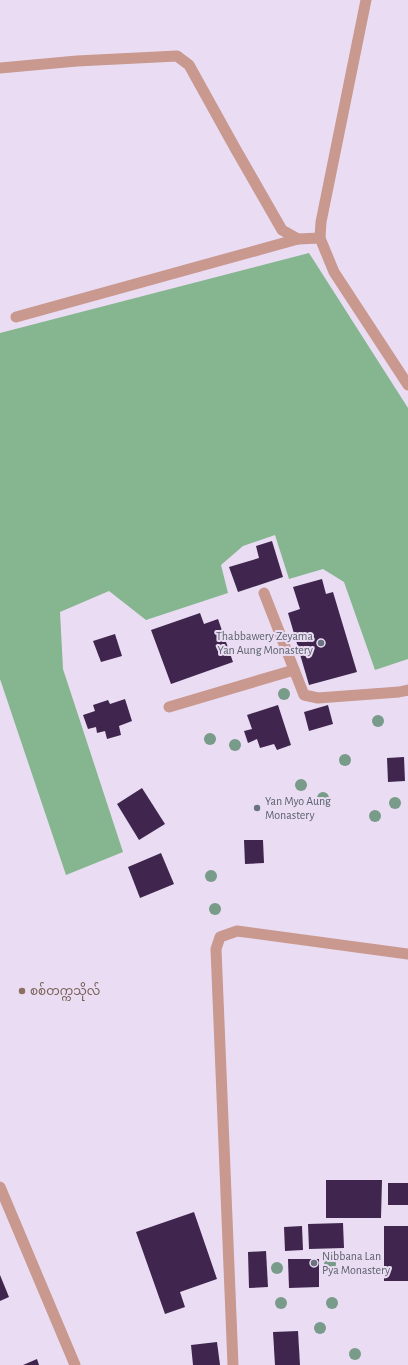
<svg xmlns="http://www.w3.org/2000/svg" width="408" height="1365" font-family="'Alegreya Sans','Noto Sans Myanmar',sans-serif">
<rect width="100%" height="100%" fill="#eaddf3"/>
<!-- forest -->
<polygon fill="#85b690" points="309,253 408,408 408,659 375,670 344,582 323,569 289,579 275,535 243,546 221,565 228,593 146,620 109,591 60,612 63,669 123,852 66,875 0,679 0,333"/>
<!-- building -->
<g fill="#40264f">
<polygon points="272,541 283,577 238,592 229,567 259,558 256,546"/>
<polygon points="322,579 326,594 333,592 357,672 309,685 288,613 300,609 293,587"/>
<polygon points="200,613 204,624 218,619 233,662 171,684 151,630"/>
<polygon points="115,634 122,656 101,662 93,641"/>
<polygon points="125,699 132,721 119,726 121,735 107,739 105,731 97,733 96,727 88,729 83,715 95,711 93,705 108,700 110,704"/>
<polygon points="278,705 291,745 277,750 274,744 260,748 257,739 248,743 244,731 252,729 247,715"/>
<polygon points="328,705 333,724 309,731 304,712"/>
<polygon points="404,757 405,781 388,782 387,758"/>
<polygon points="142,788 165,824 139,840 117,804"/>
<polygon points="244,840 263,840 264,863 245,864"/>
<polygon points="161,853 174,884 140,898 128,867"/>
<polygon points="326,1180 382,1180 381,1218 326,1218"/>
<rect x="388" y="1183" width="20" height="22"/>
<polygon points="194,1212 217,1279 180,1292 185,1307 165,1314 136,1232"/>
<polygon points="343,1223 344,1248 309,1249 308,1224"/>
<polygon points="302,1226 303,1250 285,1251 284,1227"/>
<rect x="384" y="1226" width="24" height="55"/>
<polygon points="266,1251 268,1287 249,1288 248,1252"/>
<polygon points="288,1259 319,1259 319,1287 289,1288"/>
<polygon points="0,1275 9,1297 0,1301"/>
<polygon points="298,1331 300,1365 275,1365 273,1332"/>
<polygon points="217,1342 220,1365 193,1365 191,1345"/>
<polygon points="37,1359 39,1365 23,1365"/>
</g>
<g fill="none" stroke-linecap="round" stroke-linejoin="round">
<!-- service -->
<g stroke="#c9988e" stroke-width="11">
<polyline points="264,593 304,695 318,698 399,692 408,690"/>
<polyline points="169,707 294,670"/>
</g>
<!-- minor -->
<g stroke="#c9988e" stroke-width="11">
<polyline points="366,0 321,222 320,238 334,272 408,385"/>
<polyline points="0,68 77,61 177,56 189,65 235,148 282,230 298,239 320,238"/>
<polyline points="16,317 298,239"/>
<polyline points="0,1187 75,1365"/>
<polyline points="233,1365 216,949 220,937 237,931 408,954"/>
</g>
</g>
<!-- trees -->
<g fill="#789b8a">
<circle cx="284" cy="694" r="6"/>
<circle cx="378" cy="721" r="6"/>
<circle cx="210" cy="739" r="6"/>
<circle cx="235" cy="745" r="6"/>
<circle cx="345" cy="760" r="6"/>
<circle cx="301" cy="785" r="6"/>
<circle cx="323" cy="798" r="6"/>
<circle cx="395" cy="803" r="6"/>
<circle cx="375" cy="816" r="6"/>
<circle cx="211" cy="876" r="6"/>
<circle cx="215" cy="909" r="6"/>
<circle cx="330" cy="1264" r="6"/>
<circle cx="277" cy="1268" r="6"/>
<circle cx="281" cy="1303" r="6"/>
<circle cx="332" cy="1303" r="6"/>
<circle cx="320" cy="1328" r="6"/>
<circle cx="355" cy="1354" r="6"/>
</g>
<!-- markers -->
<g fill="#6b7280" stroke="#eaddf3" stroke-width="1.5">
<circle cx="321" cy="643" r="4"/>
<circle cx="257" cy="808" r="4"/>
<circle cx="314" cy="1263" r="4"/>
</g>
<circle fill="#8d6e63" stroke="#eaddf3" stroke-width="1.5" cx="22" cy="991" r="4"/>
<g text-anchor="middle" stroke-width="4" stroke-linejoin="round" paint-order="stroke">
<!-- worship labels -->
<g font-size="12" fill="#5b616d" stroke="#eaddf3" text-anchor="start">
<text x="313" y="640" text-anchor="end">Thabbawery Zeyama<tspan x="313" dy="14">Yan Aung Monastery</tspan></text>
<text x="265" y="805">Yan Myo Aung<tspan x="265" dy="14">Monastery</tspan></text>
<text x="322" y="1260">Nibbana Lan<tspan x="322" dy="14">Pya Monastery</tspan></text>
</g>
<!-- education labels -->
<g font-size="12" fill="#785e54" stroke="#eaddf3" text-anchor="start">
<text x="30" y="995">စစ်‌တက္ကသိုလ်</text>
</g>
</g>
</svg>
